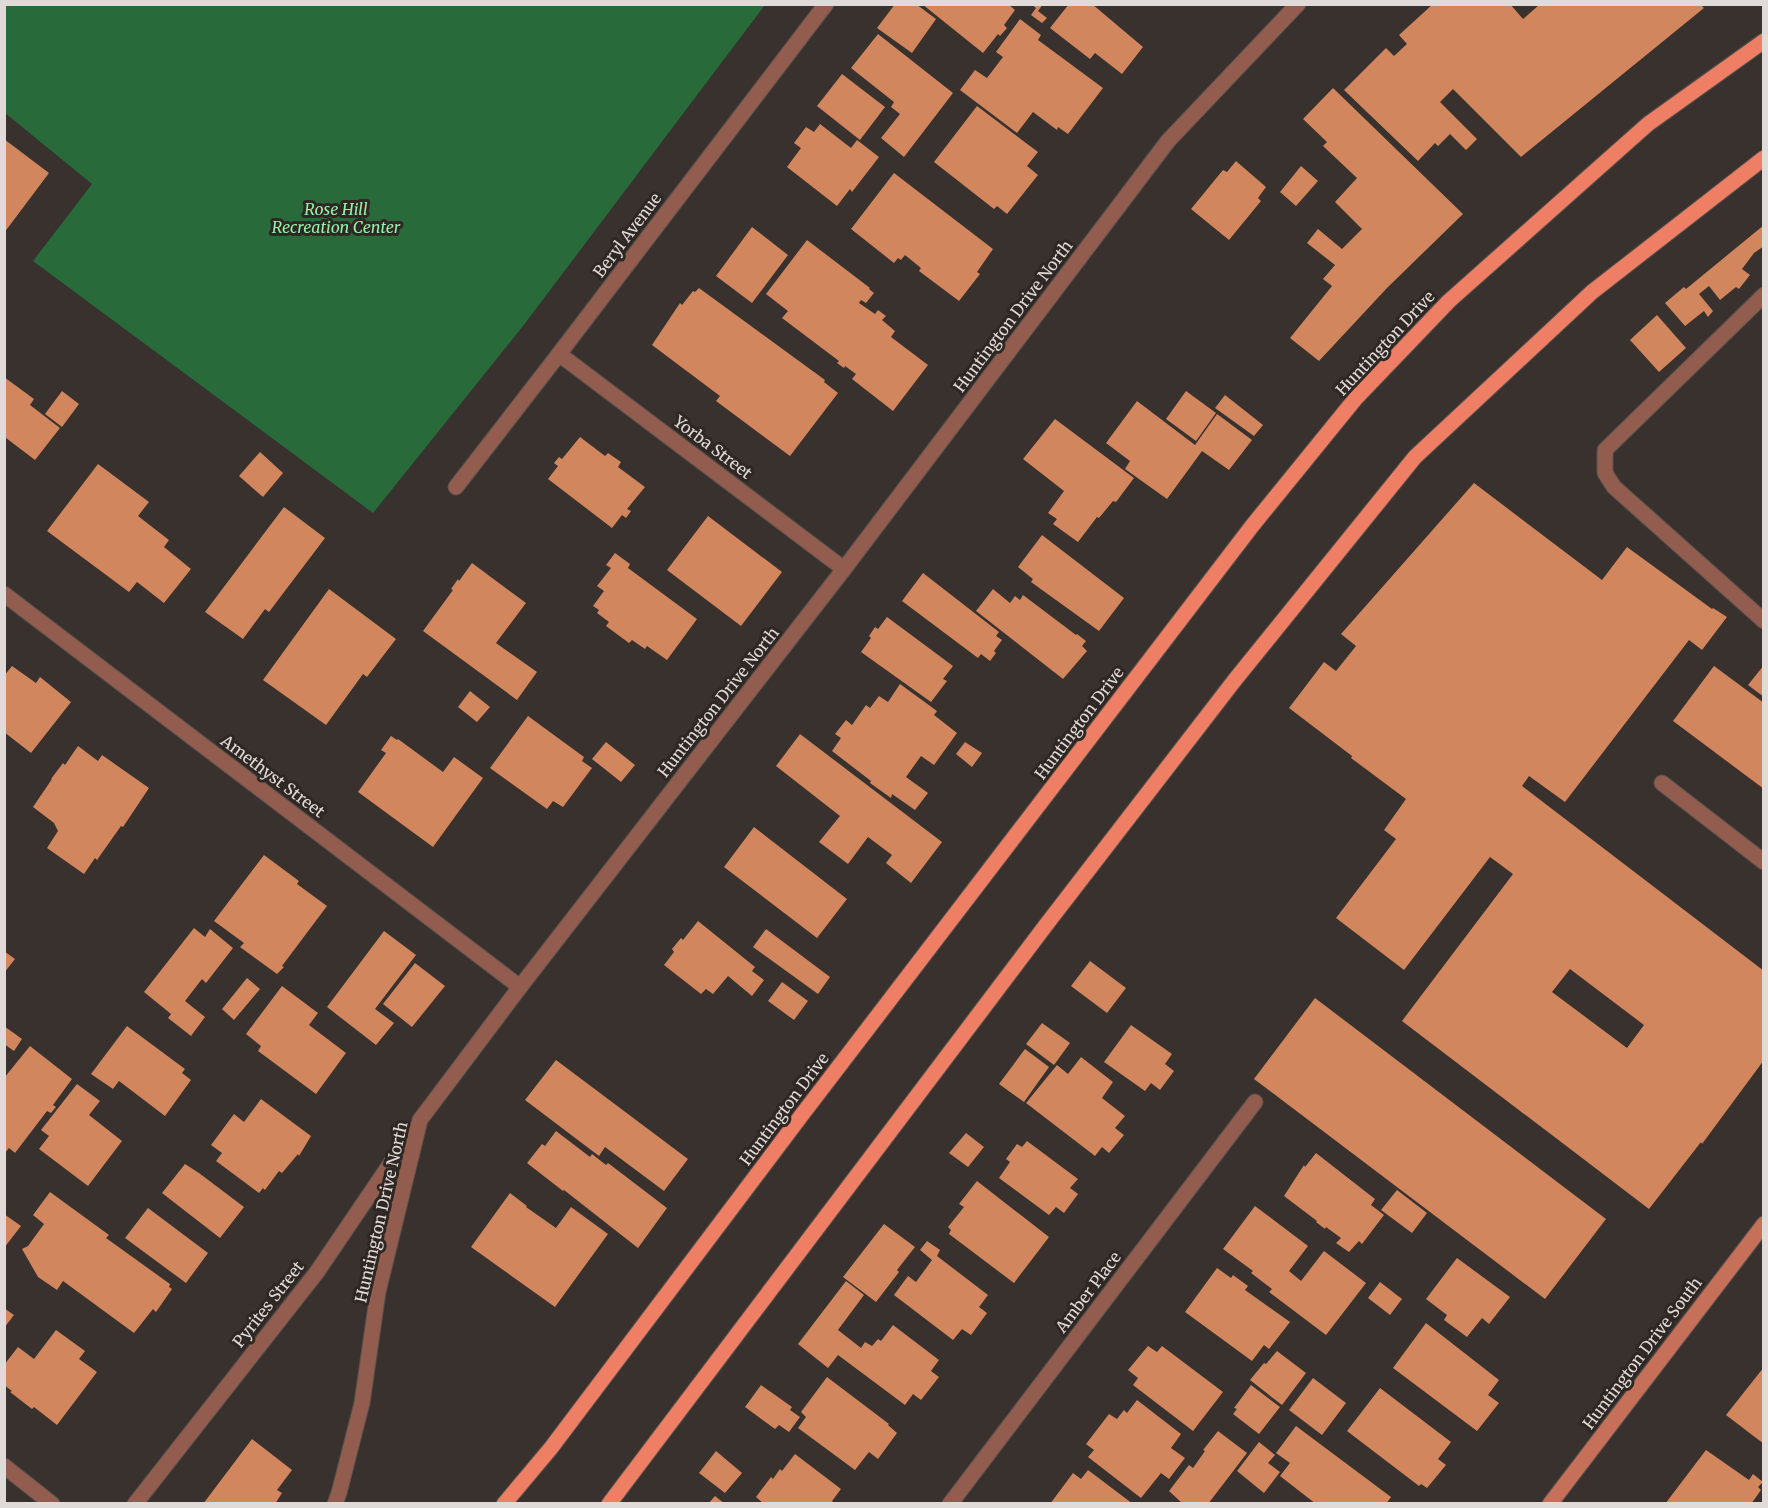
<svg xmlns="http://www.w3.org/2000/svg" width="1768" height="1508" font-family="Merriweather,serif">
<rect width="100%" height="100%" fill="#39312d"/>
<!-- green -->
<polygon fill="#286a3a" points="4,5 5,4 765,5 523,326 373,513 33,261 92,184 5,113"/>
<!-- building -->
<g fill="#d1865d" fill-rule="evenodd">
<polygon points="895,4 916,4 936,19 912,53 877,28"/>
<polygon points="922,4 1008,4 1015,10 1004,25 1007,28 1000,36 998,34 983,53"/>
<polygon points="1031,4 1043,4 1038,11 1047,18 1042,23 1031,15 1036,8"/>
<polygon points="1069,4 1092,4 1143,47 1122,74 1095,53 1090,59 1050,28"/>
<polygon points="1433,4 1510,4 1523,19 1539,5 1701,5 1704,8 1521,157 1453,89 1440,102 1477,139 1466,150 1450,134 1438,146 1435,143 1418,161 1344,90 1386,48 1394,56 1407,44 1399,35"/>
<polygon points="1020,19 1041,35 1038,40 1103,88 1068,134 1058,127 1057,130 1033,112 1017,133 960,90 975,70 987,78 1003,57 996,52"/>
<polygon points="878,34 953,93 904,157 881,138 900,114 891,107 894,102 851,68"/>
<polygon points="842,74 885,107 860,140 817,106"/>
<polygon points="1333,88 1463,214 1387,288 1319,361 1290,338 1332,286 1323,279 1335,265 1307,243 1318,229 1342,249 1362,229 1335,202 1357,178 1323,146 1327,142 1303,119"/>
<polygon points="977,106 1038,152 1027,166 1038,175 1007,214 997,206 994,209 934,162"/>
<polygon points="820,124 851,148 857,140 879,157 852,192 850,189 837,206 787,167 801,148 794,143 806,127 814,132"/>
<polygon points="4,139 49,173 4,233"/>
<polygon points="1236,161 1266,187 1258,198 1261,201 1229,240 1191,209 1223,170 1227,172"/>
<polygon points="1301,166 1318,181 1296,206 1280,192"/>
<polygon points="894,173 993,249 977,272 980,274 959,301 919,271 921,268 905,255 901,260 898,258 894,263 851,229"/>
<polygon points="1764,225 1764,246 1754,253 1742,269 1750,275 1739,289 1736,287 1720,300 1709,286 1699,294 1713,311 1708,317 1704,311 1685,326 1665,303 1684,287 1686,289"/>
<polygon points="752,227 788,255 752,303 716,276"/>
<polygon points="807,240 870,288 869,289 874,293 866,303 861,300 859,303 875,314 878,310 886,316 882,320 895,331 891,337 928,365 893,411 852,379 856,374 845,366 844,368 837,363 839,361 782,318 788,311 766,294"/>
<polygon points="699,288 825,380 824,382 838,393 790,456 716,401 720,396 652,345 680,303 682,305 693,291 695,292"/>
<polygon points="1657,315 1686,348 1659,372 1630,340"/>
<polygon points="4,377 34,399 30,405 60,428 35,460 6,438 4,440"/>
<polygon points="62,391 79,404 62,427 45,414"/>
<polygon points="1186,391 1216,413 1196,441 1166,419"/>
<polygon points="1225,395 1263,425 1254,436 1215,408"/>
<polygon points="1137,401 1195,445 1217,414 1252,440 1229,470 1202,451 1167,499 1125,469 1130,461 1106,443"/>
<polygon points="1055,419 1134,478 1116,502 1113,501 1099,518 1097,517 1078,542 1053,524 1057,519 1048,513 1064,491 1023,459"/>
<polygon points="580,437 605,456 608,453 621,462 618,467 645,487 627,509 631,511 626,518 622,515 612,528 548,479 558,466 554,463 559,457 562,459"/>
<polygon points="260,452 283,473 263,497 239,476"/>
<polygon points="98,464 149,502 138,516 169,540 164,547 191,569 164,603 137,582 129,592 47,531"/>
<path d="M1474,483L1602,580L1627,547L1712,609L1713,608L1727,617L1702,650L1689,640L1565,802L1529,776L1522,786L1764,971V1060L1702,1144L1701,1142L1649,1209L1402,1021L1513,874L1490,857L1404,970L1336,918L1396,839L1384,830L1406,799L1351,758L1352,756L1289,708L1324,662L1336,671L1356,646L1341,634ZM1570,969L1644,1025L1627,1048L1552,992Z"/>
<polygon points="284,507 325,538 269,612 265,609 243,639 205,612"/>
<polygon points="708,516 782,572 741,626 667,570"/>
<polygon points="1042,535 1124,598 1099,631 1031,582 1033,579 1018,567"/>
<polygon points="615,553 630,564 628,568 697,619 667,660 647,646 645,649 632,640 629,643 606,626 609,622 597,613 599,610 593,606 604,591 597,586 611,568 606,565"/>
<polygon points="472,563 526,603 496,643 537,672 517,700 423,631 453,590 451,589 458,579 459,581"/>
<polygon points="923,573 999,632 996,636 1002,640 994,651 996,653 990,661 981,654 978,658 902,601"/>
<polygon points="329,589 396,639 367,677 363,674 326,725 263,680"/>
<polygon points="993,589 1010,603 1015,596 1020,600 1023,595 1076,635 1077,634 1086,641 1082,646 1087,651 1063,679 976,611"/>
<polygon points="887,617 953,666 943,679 947,681 931,702 861,652 871,638 869,636 875,627 878,629"/>
<polygon points="1764,665 1764,697 1748,685"/>
<polygon points="12,666 36,683 40,677 71,702 31,753 4,732 4,676"/>
<polygon points="1714,666 1764,703 1764,789 1673,721"/>
<polygon points="900,684 937,711 934,715 957,733 934,765 921,756 906,777 928,793 915,810 892,794 891,798 870,783 871,781 832,751 841,738 835,734 846,720 852,725 866,705 870,708 879,696 888,702"/>
<polygon points="470,691 490,707 477,722 458,707"/>
<polygon points="528,716 584,757 582,761 592,768 563,807 553,801 547,809 490,768"/>
<polygon points="800,734 942,842 911,883 886,863 892,855 868,837 848,864 819,842 840,816 776,766"/>
<polygon points="391,736 397,740 398,739 443,772 454,757 483,778 433,847 358,792 386,753 381,750"/>
<polygon points="606,742 635,765 621,782 592,759"/>
<polygon points="965,742 982,753 972,767 956,754"/>
<polygon points="78,746 98,761 102,755 149,788 123,827 121,826 97,860 95,858 84,874 47,848 58,831 54,823 33,807 52,779 51,779 63,763 65,765"/>
<polygon points="754,827 847,899 817,938 724,867"/>
<polygon points="264,855 299,881 297,884 327,906 282,966 284,967 277,974 240,947 244,943 214,921"/>
<polygon points="698,921 755,967 752,971 764,980 752,996 728,976 713,994 706,989 701,994 664,965 674,952 672,949 681,938 683,940"/>
<polygon points="194,928 205,937 210,929 233,948 206,983 202,979 185,1001 205,1017 191,1036 168,1018 171,1014 144,992"/>
<polygon points="766,929 830,977 818,994 753,947"/>
<polygon points="384,931 416,955 375,1009 394,1023 376,1045 327,1007"/>
<polygon points="4,951 15,959 4,973"/>
<polygon points="1090,961 1126,988 1107,1013 1071,986"/>
<polygon points="415,963 445,986 412,1027 383,1004"/>
<polygon points="247,978 260,989 234,1020 222,1009"/>
<polygon points="782,982 808,1001 794,1020 768,1001"/>
<polygon points="282,986 318,1013 309,1025 346,1053 316,1094 258,1051 261,1046 246,1034"/>
<polygon points="1315,998 1606,1219 1545,1299 1254,1079"/>
<polygon points="1042,1023 1070,1043 1054,1065 1026,1044"/>
<polygon points="1131,1025 1172,1054 1165,1064 1174,1071 1160,1090 1151,1083 1145,1091 1104,1062"/>
<polygon points="4,1026 22,1039 14,1051 4,1044"/>
<polygon points="127,1026 185,1069 182,1073 191,1080 165,1116 119,1081 113,1089 91,1074"/>
<polygon points="30,1046 72,1079 53,1105 56,1107 51,1113 47,1111 15,1153 9,1148 4,1154 4,1078"/>
<polygon points="1025,1049 1049,1067 1024,1102 999,1084"/>
<polygon points="1081,1057 1113,1082 1102,1098 1125,1116 1115,1128 1124,1135 1109,1153 1102,1147 1095,1156 1026,1103 1057,1065 1068,1074"/>
<polygon points="556,1060 688,1159 664,1191 605,1147 599,1156 525,1100"/>
<polygon points="77,1084 100,1101 89,1115 122,1141 88,1186 39,1149 49,1136 41,1130"/>
<polygon points="261,1099 311,1136 299,1156 298,1154 282,1173 279,1171 265,1190 263,1188 259,1193 216,1161 222,1153 211,1145 234,1114 244,1122"/>
<polygon points="556,1131 590,1157 592,1154 606,1165 608,1163 667,1208 638,1248 564,1190 563,1191 527,1163 542,1144 545,1146"/>
<polygon points="966,1133 984,1147 968,1167 949,1153"/>
<polygon points="1027,1141 1078,1179 1070,1188 1078,1194 1064,1213 1056,1207 1049,1215 999,1178 1010,1162 1006,1159 1017,1144 1022,1147"/>
<polygon points="1316,1153 1375,1199 1371,1205 1384,1215 1362,1244 1359,1241 1349,1252 1336,1243 1341,1238 1326,1227 1325,1229 1316,1222 1317,1221 1284,1196 1304,1165 1305,1167"/>
<polygon points="185,1164 199,1173 244,1207 220,1238 162,1193"/>
<polygon points="977,1181 1049,1237 1014,1283 949,1234 951,1230 948,1227 964,1207 959,1204"/>
<polygon points="1397,1190 1427,1213 1412,1233 1381,1210"/>
<polygon points="50,1192 109,1235 106,1238 170,1284 169,1287 172,1289 156,1312 153,1309 134,1333 63,1281 57,1290 38,1277 22,1249 28,1246 44,1224 33,1215"/>
<polygon points="510,1193 527,1206 526,1207 556,1228 571,1207 608,1234 555,1307 471,1247"/>
<polygon points="1255,1206 1308,1246 1289,1271 1301,1281 1324,1251 1366,1283 1326,1335 1269,1292 1272,1289 1251,1273 1253,1271 1223,1249"/>
<polygon points="148,1208 208,1253 186,1283 125,1238"/>
<polygon points="4,1214 21,1226 4,1248"/>
<polygon points="884,1224 915,1247 897,1270 899,1272 876,1302 843,1277"/>
<polygon points="927,1241 940,1250 937,1256 988,1295 979,1307 987,1313 971,1335 962,1329 953,1340 894,1295 908,1276 916,1282 932,1260 920,1250"/>
<polygon points="1457,1258 1510,1297 1489,1324 1482,1318 1467,1337 1444,1320 1447,1315 1426,1299"/>
<polygon points="1217,1268 1231,1278 1233,1275 1248,1286 1245,1290 1290,1322 1269,1349 1264,1345 1252,1361 1185,1312"/>
<polygon points="846,1281 864,1295 838,1330 861,1348 865,1342 872,1346 878,1339 881,1341 893,1325 939,1360 931,1371 939,1377 921,1400 913,1394 905,1405 838,1355 828,1368 798,1344"/>
<polygon points="1380,1282 1402,1299 1390,1315 1368,1298"/>
<polygon points="4,1308 14,1315 4,1328"/>
<polygon points="1426,1323 1499,1380 1488,1395 1499,1403 1477,1431 1393,1368"/>
<polygon points="56,1330 85,1351 79,1359 97,1372 57,1425 34,1407 32,1409 10,1392 12,1391 4,1385 4,1365 18,1347 34,1359"/>
<polygon points="1148,1346 1157,1352 1162,1346 1223,1392 1193,1431 1133,1385 1138,1378 1128,1370"/>
<polygon points="1277,1351 1306,1373 1282,1405 1250,1380 1264,1363 1266,1364"/>
<polygon points="1764,1367 1764,1444 1726,1415"/>
<polygon points="827,1377 889,1424 888,1425 897,1433 878,1459 869,1452 855,1470 798,1428 806,1417 801,1412"/>
<polygon points="1313,1378 1346,1403 1322,1435 1289,1410"/>
<polygon points="761,1385 792,1407 790,1410 800,1417 789,1432 779,1425 775,1429 745,1407"/>
<polygon points="1251,1385 1280,1407 1259,1434 1233,1414 1237,1409 1234,1408"/>
<polygon points="1380,1388 1451,1442 1438,1459 1446,1465 1427,1488 1421,1484 1419,1486 1347,1431"/>
<polygon points="1137,1400 1181,1434 1171,1448 1185,1458 1169,1479 1161,1473 1141,1498 1088,1457 1094,1450 1086,1444 1109,1414 1117,1419 1124,1410 1127,1413"/>
<polygon points="1296,1426 1391,1497 1386,1504 1316,1504 1280,1476 1290,1463 1276,1453"/>
<polygon points="1218,1431 1247,1453 1208,1504 1183,1504 1169,1491 1189,1465 1193,1468 1205,1451 1203,1450"/>
<polygon points="252,1439 292,1470 277,1490 282,1493 275,1504 203,1504"/>
<polygon points="1259,1442 1275,1455 1268,1463 1280,1472 1264,1493 1237,1471"/>
<polygon points="1706,1450 1749,1480 1753,1474 1763,1482 1758,1487 1761,1490 1751,1504 1665,1504"/>
<polygon points="716,1451 742,1473 725,1493 699,1473"/>
<polygon points="795,1454 841,1489 832,1501 835,1504 764,1504 756,1497 771,1477 773,1479 780,1469 782,1471"/>
<polygon points="1088,1470 1133,1504 1050,1504 1073,1473 1081,1479"/>
<polygon points="715,1496 725,1504 708,1504"/>
</g>
<g fill="none" stroke-linecap="round" stroke-linejoin="round">
<defs>
<g id="lane">
<polyline points="1764,295 1605,450 1605,473 1614,487 1764,621"/>
<polyline points="1662,783 1764,862"/>
</g>
<g id="street">
<polyline points="559,354 844,569"/>
<polyline points="456,487 559,354 826,4"/>
<polyline points="4,594 520,987"/>
<polyline points="4,1466 52,1504"/>
<polyline points="135,1504 317,1272 414,1129"/>
<polyline points="335,1504 339,1493 362,1403 378,1292 420,1120 520,987 844,569 1168,141 1298,4"/>
<polyline points="950,1504 1255,1102"/>
</g>
<polyline id="secondary" points="1550,1504 1764,1224"/>
<g id="primary">
<polyline points="504,1504 551,1448 801,1116 1252,526 1356,398 1449,301 1648,124 1764,41"/>
<polyline points="609,1504 1046,925 1234,681 1415,457 1592,292 1764,158"/>
</g>
</defs>
<!-- lane casing -->
<use href="#lane" stroke="#57504c" stroke-width="17"/>
<!-- street casing -->
<use href="#street" stroke="#57504c" stroke-width="17"/>
<!-- secondary casing -->
<use href="#secondary" stroke="#57504c" stroke-width="17"/>
<!-- primary casing -->
<use href="#primary" stroke="#57504c" stroke-width="17"/>
<!-- lane -->
<use href="#lane" stroke="#925c4e" stroke-width="15"/>
<!-- street -->
<use href="#street" stroke="#925c4e" stroke-width="15"/>
<!-- secondary -->
<use href="#secondary" stroke="#c6705a" stroke-width="15"/>
<!-- primary -->
<use href="#primary" stroke="#ee7f64" stroke-width="15"/>
</g>
<g text-anchor="middle" stroke-width="6" stroke-linejoin="round" paint-order="stroke">
<!-- park labels -->
<g font-size="16" font-style="italic" fill="#92f1a6" stroke="#2f2723">
<text x="336" y="215">Rose Hill<tspan x="336" dy="18">Recreation Center</tspan></text>
</g>
<!-- street labels -->
<g font-size="16" fill="#e0dbd8" stroke="#2f2723">
<text transform="translate(627 235) rotate(-53)" y="6">Beryl Avenue</text>
<text transform="translate(1013 316) rotate(-53)" y="6">Huntington Drive North</text>
<text transform="translate(1385 343) rotate(-47)" y="6">Huntington Drive</text>
<text transform="translate(713 447) rotate(37)" y="6">Yorba Street</text>
<text transform="translate(718 702) rotate(-52)" y="6">Huntington Drive North</text>
<text transform="translate(1079 723) rotate(-53)" y="6">Huntington Drive</text>
<text transform="translate(273 776) rotate(37)" y="6">Amethyst Street</text>
<text transform="translate(784 1109) rotate(-53)" y="6">Huntington Drive</text>
<text transform="translate(381 1212) rotate(-77)" y="6">Huntington Drive North</text>
<text transform="translate(1088 1292) rotate(-53)" y="6">Amber Place</text>
<text transform="translate(268 1304) rotate(-52)" y="6">Pyrites Street</text>
<text transform="translate(1642 1353) rotate(-53)" y="6">Huntington Drive South</text>
</g>
</g>
<!-- border -->
<rect width="1768" height="1508" fill="none" stroke="#e0dbd8" stroke-width="12"/>
</svg>
